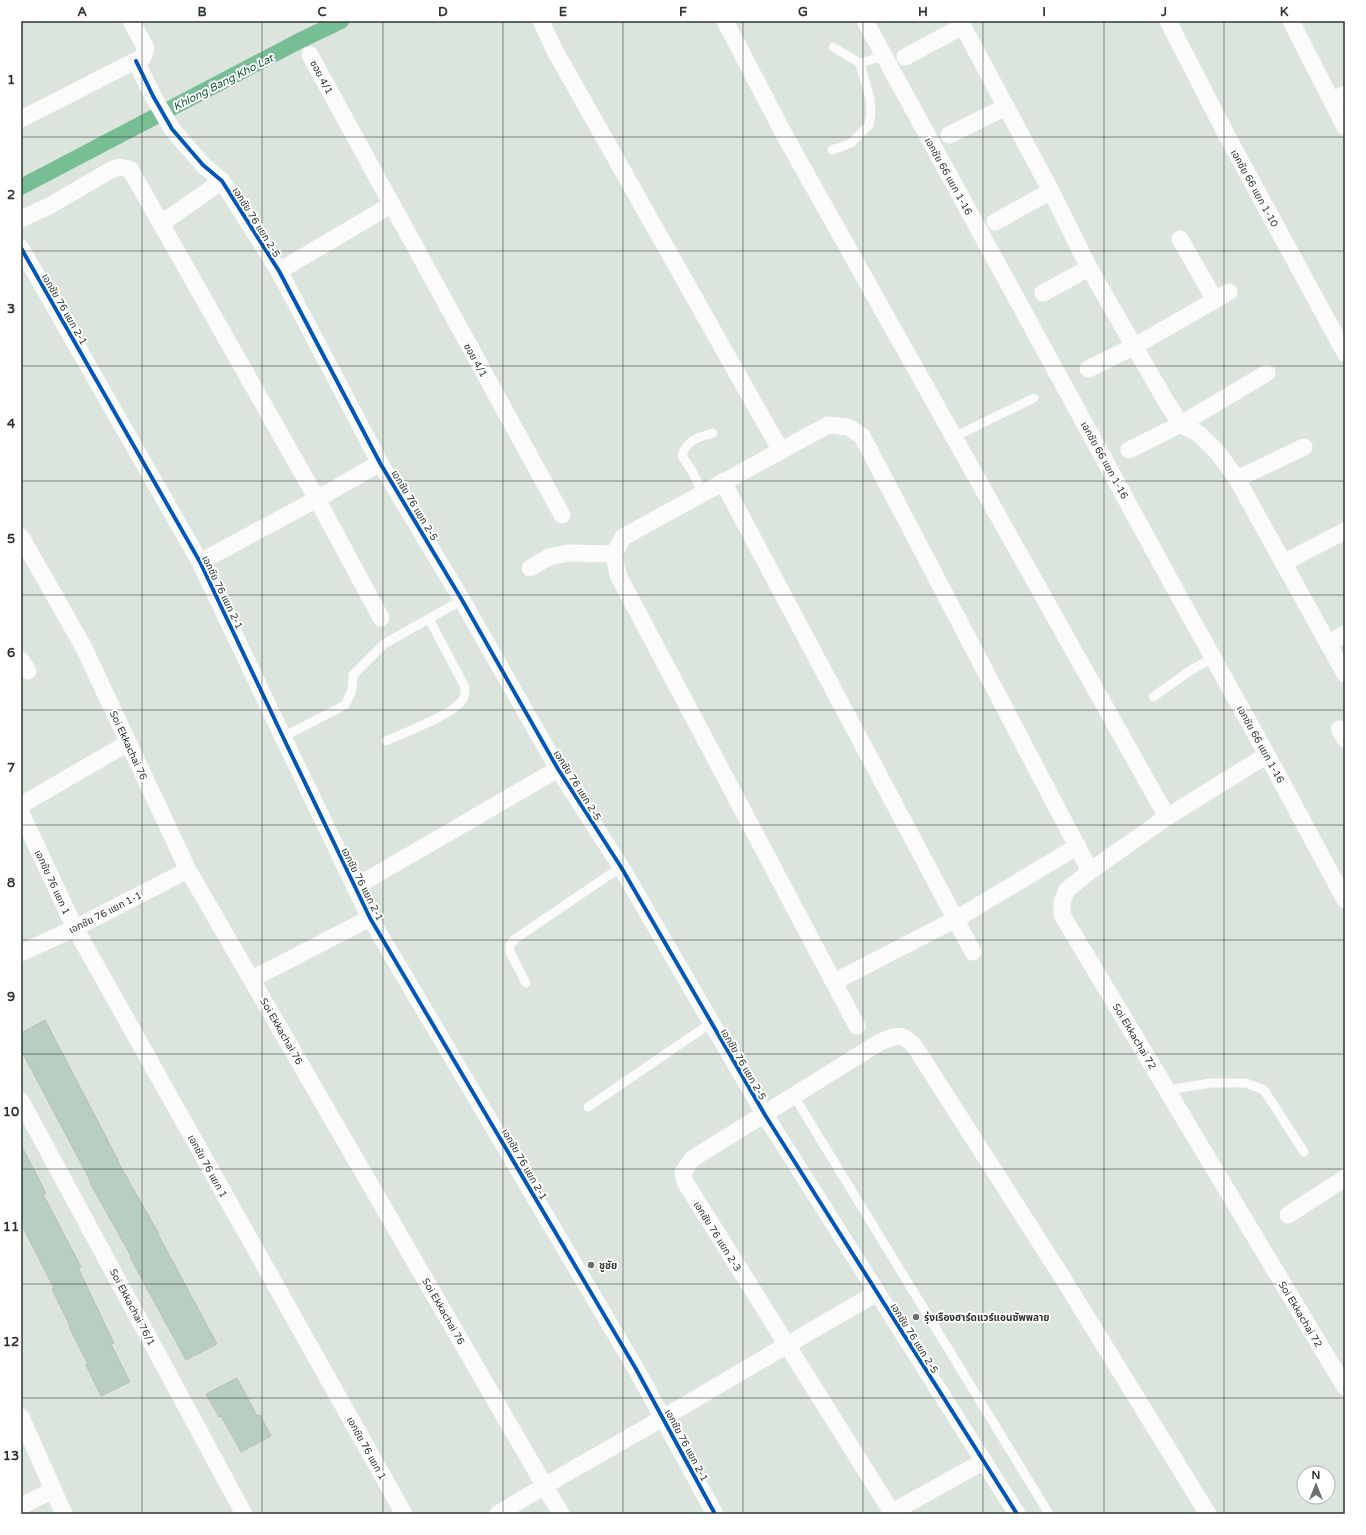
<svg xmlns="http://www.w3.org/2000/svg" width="1366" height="1535" font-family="'Varela Round','Noto Sans Thai',sans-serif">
<rect width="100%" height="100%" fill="#dbe4dd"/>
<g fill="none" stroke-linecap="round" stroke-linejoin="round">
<!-- canal -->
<polyline stroke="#78be94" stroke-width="16" points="21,187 301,40 341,21"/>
</g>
<!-- building -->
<g fill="#b8cec0" stroke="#b8c0ba">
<polygon points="45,1020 118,1160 117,1160 159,1234 158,1234 217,1344 186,1360 130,1257 131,1256 90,1183 91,1182 21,1050 21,1033"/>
<polygon points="21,1145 46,1193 43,1194 81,1267 78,1268 114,1343 111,1344 130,1382 101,1396 86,1365 88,1364 69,1327 70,1326 52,1289 54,1288 21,1224"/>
<polygon points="237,1378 257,1416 260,1415 271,1436 241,1452 221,1416 219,1417 206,1394"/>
</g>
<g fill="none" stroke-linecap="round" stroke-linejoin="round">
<!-- service -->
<g stroke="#fafbfa" stroke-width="9">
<polyline points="833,47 860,63 884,56"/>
<polyline points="832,150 851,143 869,125 871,113 870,99 860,63"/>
<polyline points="954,437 1034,398"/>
<path d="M703,493L692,471L682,456C686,440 699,437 713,433"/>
<polyline points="1153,697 1191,670 1213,658"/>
<polyline points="283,737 345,705 352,690 353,675 384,644 462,600"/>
<path d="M386,741C403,733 454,715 463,699C465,696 465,691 465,687L429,619"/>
<polyline points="526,983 510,952 510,945 515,939 621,867"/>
<polyline points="1167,1090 1211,1083 1246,1083 1264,1090 1304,1152"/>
<polyline points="794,1096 1049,1514"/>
<polyline points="588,1107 711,1023"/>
</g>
<!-- minor -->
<g stroke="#fafbfa" stroke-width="17">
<polyline points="541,21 555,51 781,451"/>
<polyline points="725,21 785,136 1167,817"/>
<polyline points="865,21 1171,582 1267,755 1345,900"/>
<polyline points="960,21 1051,191 1089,268 1167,403 1181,424 1199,434 1218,453 1237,479 1345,674"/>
<polyline points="1168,21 1226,134 1345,353"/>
<polyline points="1291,21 1345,127"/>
<polyline points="310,55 562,515"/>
<polyline points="905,57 963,26"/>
<polyline points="136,61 153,96 172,129 203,165 222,181 279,271 380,463 462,600 558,769 621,867 765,1115 1017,1514"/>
<polyline points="1332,101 1345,94"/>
<polyline points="21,119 143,57 146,48 131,21"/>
<polyline points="949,135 1006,107"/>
<polyline points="21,219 49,206 111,170 119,167 130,169 317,499 381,618"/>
<polyline points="995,222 1051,191"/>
<polyline points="162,223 222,181"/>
<polyline points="1180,239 1215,300"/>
<polyline points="21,248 200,562 283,737 370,918 636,1369 715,1514"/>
<polyline points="279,271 391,205"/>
<polyline points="1043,293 1089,268"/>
<polyline points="1088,369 1135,346 1229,292"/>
<polyline points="1129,450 1181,424 1267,373"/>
<polyline points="1237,479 1304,447"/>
<polyline points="723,482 973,952"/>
<polyline points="21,537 83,646 188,870 561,1514"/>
<polyline points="200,562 317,499 380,463"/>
<polyline points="1283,563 1345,531"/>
<polyline points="530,568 549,557 568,553 614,554"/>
<polyline points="1328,643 1345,634"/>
<polyline points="21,660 28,671"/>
<polyline points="1339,729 1345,739"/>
<polyline points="1267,755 1167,817 1090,871 1067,890 1062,902 1062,915 1345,1387"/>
<polyline points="21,805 128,743"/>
<polyline points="21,813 75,928 404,1514"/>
<polyline points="355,887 558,769"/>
<polyline points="21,953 75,928 188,870"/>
<polyline points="252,979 370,918"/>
<polyline points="834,982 956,919 1078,846"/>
<polyline points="857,1026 618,575 614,554 623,537 828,425 848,427 862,436 1090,871"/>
<polyline points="21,1101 244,1514"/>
<polyline points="1288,1215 1345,1178"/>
<polyline points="21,1417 64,1514"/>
<polyline points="21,1506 53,1490"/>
<path d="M498,1514C552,1480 608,1450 663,1418C734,1376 805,1334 877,1293"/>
<polyline points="889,1514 984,1461"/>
<path d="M893,1514L685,1182L683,1172L692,1159L880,1042C898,1035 902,1032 915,1047L1064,1280L1208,1514"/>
</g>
<defs>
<g id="cycleway">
<polyline points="136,61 153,96 172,129 203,165 222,181 279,271 380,463 462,600 558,769 621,867 765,1115 1017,1514"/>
<polyline points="21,248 200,562 283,737 370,918 636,1369 715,1514"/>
</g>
</defs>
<!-- cycleway casing -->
<use href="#cycleway" stroke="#fff" stroke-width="6"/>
<!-- cycleway -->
<use href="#cycleway" stroke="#0057b8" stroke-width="4"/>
</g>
<!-- grid -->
<path fill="none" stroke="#2d342f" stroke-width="1" stroke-opacity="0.55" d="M142,21V1514M262,21V1514M383,21V1514M503,21V1514M623,21V1514M743,21V1514M863,21V1514M983,21V1514M1104,21V1514M1224,21V1514M21,137H1345M21,251H1345M21,366H1345M21,481H1345M21,595H1345M21,710H1345M21,825H1345M21,940H1345M21,1054H1345M21,1169H1345M21,1284H1345M21,1398H1345"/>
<!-- markers -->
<g fill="#6a726c" stroke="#fff" stroke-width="1.5">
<circle cx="591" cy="1265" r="4"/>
<circle cx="916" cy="1317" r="4"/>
</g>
<g text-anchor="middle" stroke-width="4" stroke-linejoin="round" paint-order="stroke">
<!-- street labels -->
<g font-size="10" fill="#2d342f" stroke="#fff">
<text transform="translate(322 77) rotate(62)" y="4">ซอย 4/1</text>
<text transform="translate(949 176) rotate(61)" y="4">เอกชัย 66 แยก 1-16</text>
<text transform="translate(1255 188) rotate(61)" y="4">เอกชัย 66 แยก 1-10</text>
<text transform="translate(257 222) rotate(58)" y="4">เอกชัย 76 แยก 2-5</text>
<text transform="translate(65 309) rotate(60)" y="4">เอกชัย 76 แยก 2-1</text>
<text transform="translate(476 360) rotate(61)" y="4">ซอย 4/1</text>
<text transform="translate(1105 460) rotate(61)" y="4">เอกชัย 66 แยก 1-16</text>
<text transform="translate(415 505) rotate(59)" y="4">เอกชัย 76 แยก 2-5</text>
<text transform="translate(223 592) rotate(64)" y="4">เอกชัย 76 แยก 2-1</text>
<text transform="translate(1261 744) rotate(61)" y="4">เอกชัย 66 แยก 1-16</text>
<text transform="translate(129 745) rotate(65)" y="4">Soi Ekkachai 76</text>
<text transform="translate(578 785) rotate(58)" y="4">เอกชัย 76 แยก 2-5</text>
<text transform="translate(53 882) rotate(65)" y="4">เอกชัย 76 แยก 1</text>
<text transform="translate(363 884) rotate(63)" y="4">เอกชัย 76 แยก 2-1</text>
<text transform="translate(105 912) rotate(-27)" y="4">เอกชัย 76 แยก 1-1</text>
<text transform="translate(282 1031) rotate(60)" y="4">Soi Ekkachai 76</text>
<text transform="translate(1135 1036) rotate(59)" y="4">Soi Ekkachai 72</text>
<text transform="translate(744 1064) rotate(60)" y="4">เอกชัย 76 แยก 2-5</text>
<text transform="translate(525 1164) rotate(60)" y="4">เอกชัย 76 แยก 2-1</text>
<text transform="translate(208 1166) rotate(61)" y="4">เอกชัย 76 แยก 1</text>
<text transform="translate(718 1236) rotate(58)" y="4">เอกชัย 76 แยก 2-3</text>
<text transform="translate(133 1307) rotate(62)" y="4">Soi Ekkachai 76/1</text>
<text transform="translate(444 1311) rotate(60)" y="4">Soi Ekkachai 76</text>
<text transform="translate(1301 1314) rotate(59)" y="4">Soi Ekkachai 72</text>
<text transform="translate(915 1338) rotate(58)" y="4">เอกชัย 76 แยก 2-5</text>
<text transform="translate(687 1445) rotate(62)" y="4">เอกชัย 76 แยก 2-1</text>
<text transform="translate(367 1448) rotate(61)" y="4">เอกชัย 76 แยก 1</text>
</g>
<!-- poi labels -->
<g font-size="10" font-weight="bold" fill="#2d342f" stroke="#fff" text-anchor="start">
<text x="599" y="1269">ชูชัย</text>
<text x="924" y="1321">รุ่งเรืองฮาร์ดแวร์แอนซัพพลาย</text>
</g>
<!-- water labels -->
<g font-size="11" font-style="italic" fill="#115833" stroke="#fff">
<text transform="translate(223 82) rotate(-27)" y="4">Khlong Bang Kho Lat</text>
</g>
</g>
<!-- border -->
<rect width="1366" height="1535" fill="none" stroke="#ffffff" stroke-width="44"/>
<!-- north arrow -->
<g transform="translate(1316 1485)"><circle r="19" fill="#ffffff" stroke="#abaeac"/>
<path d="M0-3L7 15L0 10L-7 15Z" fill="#6a726c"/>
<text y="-6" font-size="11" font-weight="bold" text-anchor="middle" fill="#2d342f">N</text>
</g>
<rect x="22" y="22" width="1322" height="1491" fill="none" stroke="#2d342f" stroke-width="1.5"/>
<g font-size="13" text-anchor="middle" font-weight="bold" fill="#2d342f">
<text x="82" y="16">A</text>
<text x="202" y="16">B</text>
<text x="322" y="16">C</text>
<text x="443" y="16">D</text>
<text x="563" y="16">E</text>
<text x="683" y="16">F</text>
<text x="803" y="16">G</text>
<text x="923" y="16">H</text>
<text x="1044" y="16">I</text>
<text x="1164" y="16">J</text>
<text x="1284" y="16">K</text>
<text x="11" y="84">1</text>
<text x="11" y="199">2</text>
<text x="11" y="313">3</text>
<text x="11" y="428">4</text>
<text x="11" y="543">5</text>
<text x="11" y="657">6</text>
<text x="11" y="772">7</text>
<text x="11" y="887">8</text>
<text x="11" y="1001">9</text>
<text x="11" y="1116">10</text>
<text x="11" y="1231">11</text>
<text x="11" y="1346">12</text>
<text x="11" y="1460">13</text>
</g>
</svg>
